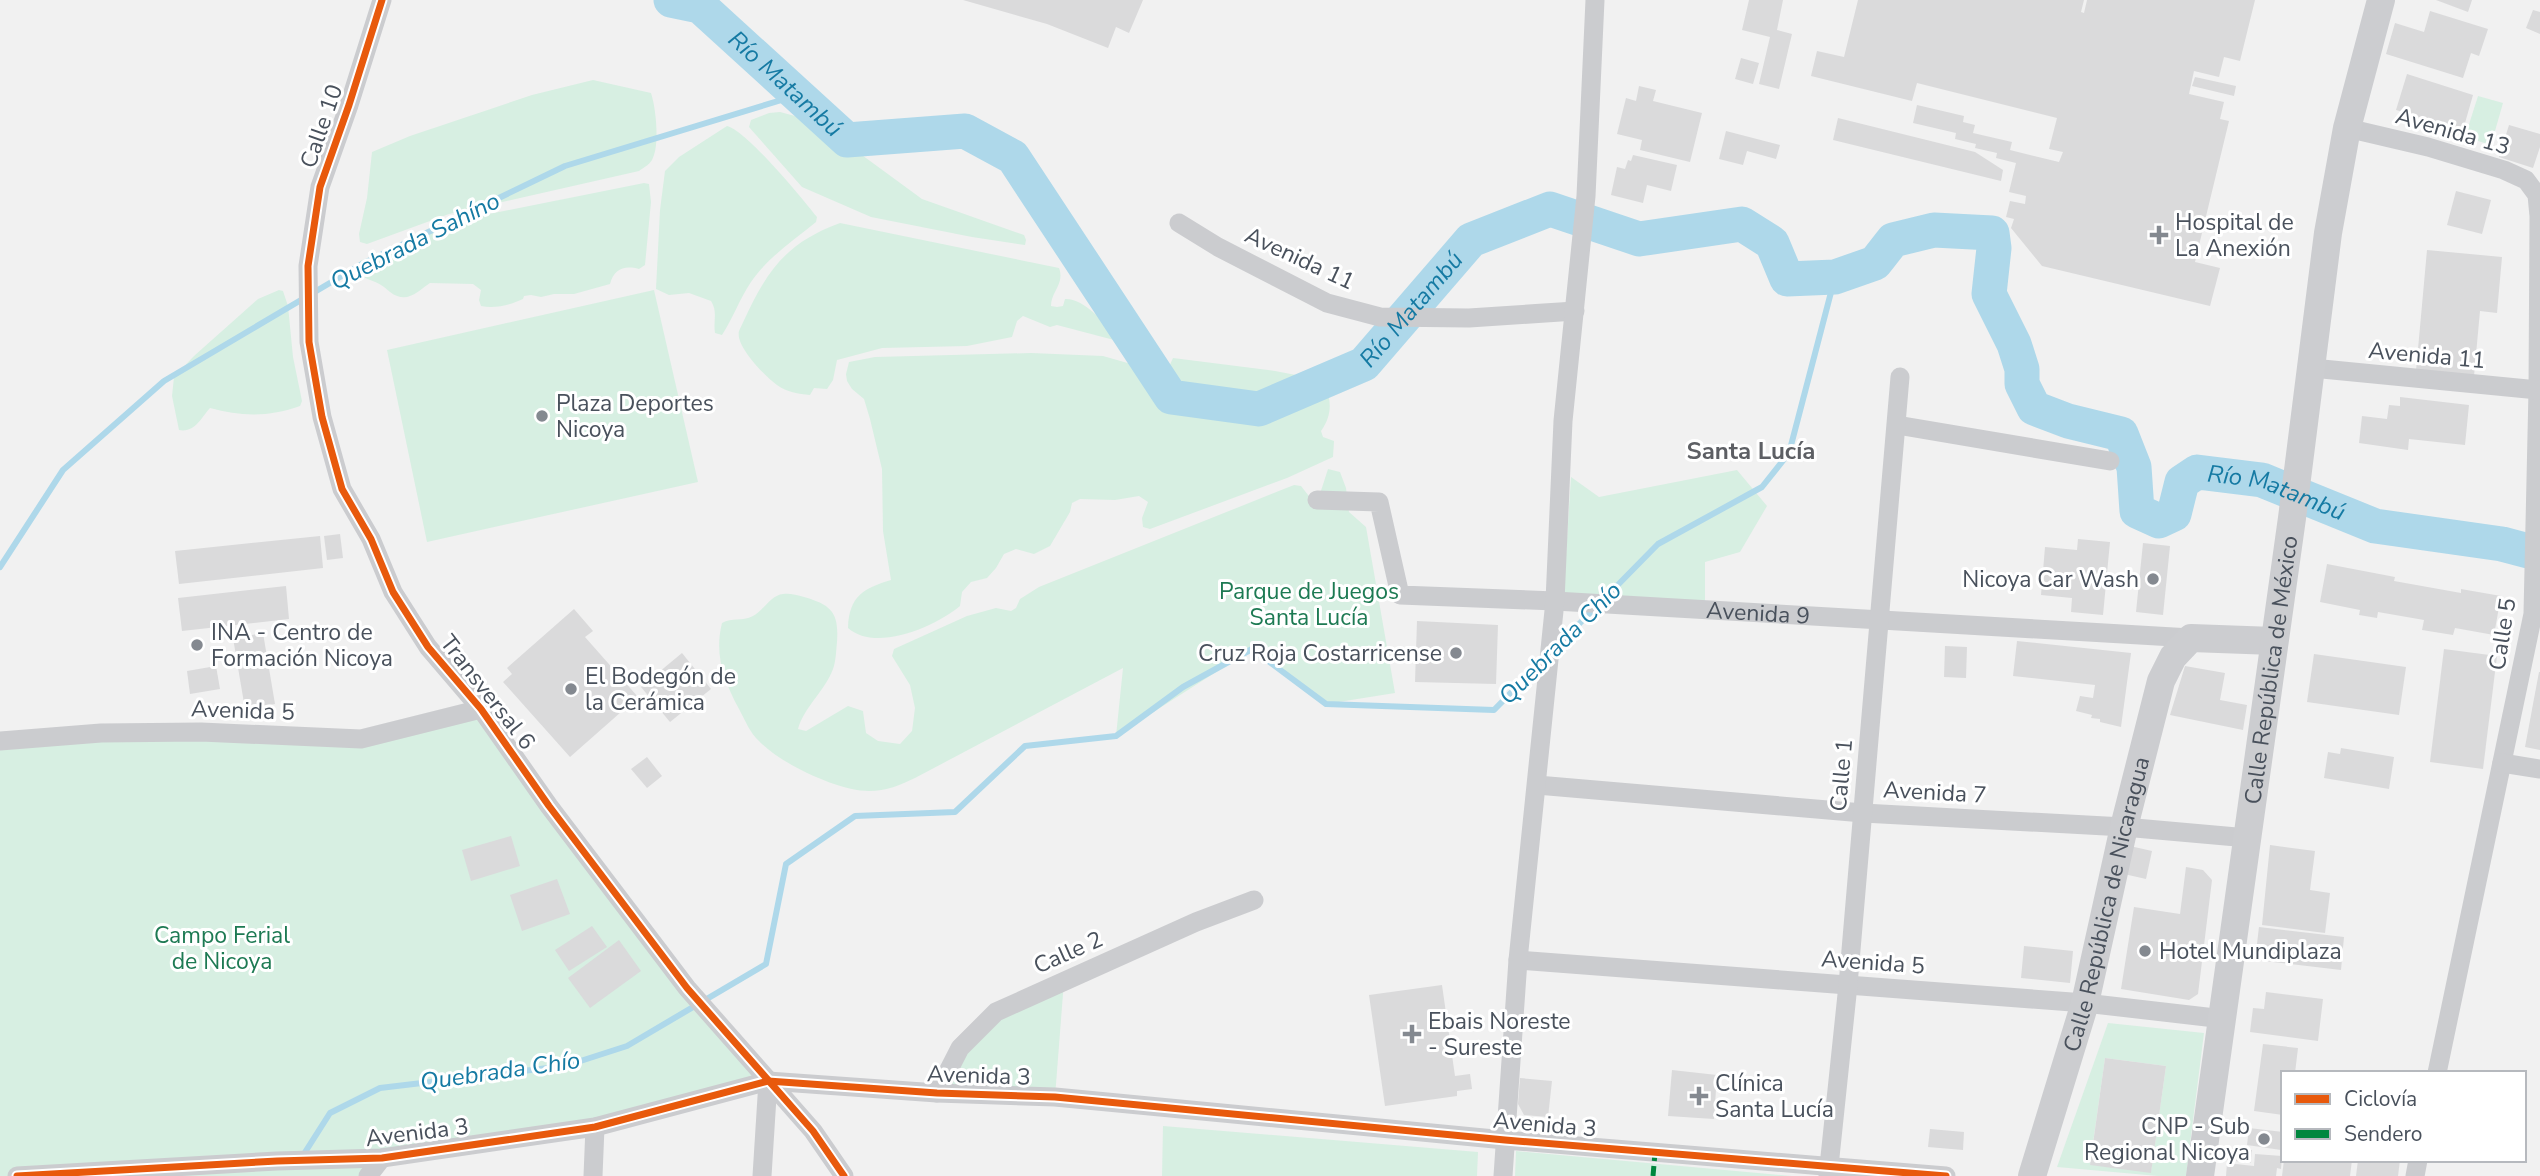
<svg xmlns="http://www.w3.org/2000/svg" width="2540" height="1176" font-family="'Nunito Sans',sans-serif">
<rect width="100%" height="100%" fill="#f1f1f1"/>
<!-- green -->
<g fill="#d7efe2" fill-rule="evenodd">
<path d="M593,80L651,93C656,108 660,146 652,160C649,165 643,168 639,171L449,214L367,244L360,242L359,234L367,198L372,152L410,136L532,95Z"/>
<polygon points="2478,96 2503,103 2491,145 2465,137"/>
<polygon points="780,112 806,119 825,128 922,199 1024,235 1026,240 1025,245 972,237 871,217 802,187 749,127 751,120 769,113"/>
<path d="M727,126C747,131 802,198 817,217L816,222C793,241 768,257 751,282C740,298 733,318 722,335L715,333C713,321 718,312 711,301L689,293L669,295L656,289L660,210L665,171L679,157Z"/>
<path d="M644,183L649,184L651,202L645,265L639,269C624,265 614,269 610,284L574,294H554L541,297L531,295L524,296L523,299C510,305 495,309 481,306L479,300L481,290L473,284L430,283C418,291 407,305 390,292C387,290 385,287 381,285C373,280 363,279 356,272L360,261L365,259L469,218Z"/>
<path d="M840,223L1059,268C1065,284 1051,291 1051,306L1057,307L1063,306L1065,299C1083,298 1104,322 1115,335L1114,340L1057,325L1050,327L1023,316L1017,321L1012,337L967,346L882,348L837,360L833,380L827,389L814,388L810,395C798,394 787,392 777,385C765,376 735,346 739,331C764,277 780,245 840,223Z"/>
<path d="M279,290L283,291L288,306L293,357L302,401L300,406C269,417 242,417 210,408C201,418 195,433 179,430L172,396L174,377L194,356L258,299Z"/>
<polygon points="654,290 698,482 427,542 387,350"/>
<path d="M1031,353L1103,356L1145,368L1168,369L1173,358L1275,371L1322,380C1332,398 1333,414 1321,431L1323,437L1334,441L1333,457L1287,478L1150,529L1143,527L1142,518L1148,502L1139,496L1115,500L1080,499L1072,503L1070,512L1050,546L1034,554L1016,549L1004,554L996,568L987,578L971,582L962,592L960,606C936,626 876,653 848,628C849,596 864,588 891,580L883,531L882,469L870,419L864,399L852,389L847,381L846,374L849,362L875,357Z"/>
<path d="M1328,469L1340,472L1346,488L1349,512L1366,527L1395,693L1326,704L1252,649L1116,736L1123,668L915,778C900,785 887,791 869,791C838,791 781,764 759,741C750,733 745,720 739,709C724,681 714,655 722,623C732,617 742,622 753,616C763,611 771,595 783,594C789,593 797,595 804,597C832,605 839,613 837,642C836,651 836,661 833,669C825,691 804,707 798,729L806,731L848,706L863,711L866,733L878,741L900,744L912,731L915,708L910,685L892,656L894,649L967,616L996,608L1011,611L1016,608L1020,599L1039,587L1294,485L1301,486L1312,500L1319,497Z"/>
<polygon points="1737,470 1767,506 1740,552 1705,562 1705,609 1563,601 1571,477 1599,497"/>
<polygon points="481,709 768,1081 595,1127 382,1158 368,1176 0,1176 0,742 361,739"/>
<polygon points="1064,981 1055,1097 937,1093 996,1012"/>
<path d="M2108,1023L2204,1033L2186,1176H2158L2057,1167ZM2105,1058L2166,1066L2151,1172L2090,1164Z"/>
<polygon points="1163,1126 1478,1152 1477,1176 1162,1176"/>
<polygon points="1516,1151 1792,1176 1515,1176"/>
</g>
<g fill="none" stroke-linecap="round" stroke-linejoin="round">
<!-- stream -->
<g stroke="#aed8ea" stroke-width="6">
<polyline points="0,567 63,470 164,381 362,264 565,166 798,95"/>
<polyline points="1603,600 1658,544 1762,487 1789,453 1835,277"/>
<polyline points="1556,647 1596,607"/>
<polyline points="302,1157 330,1113 380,1088 565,1066 627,1046 766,964 786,864 855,816 955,812 1025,746 1116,736 1183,687 1252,649 1326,704 1494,710 1544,659"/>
</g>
<!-- river -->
<path stroke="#aed8ea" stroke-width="35" id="s1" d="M671,0L700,6L847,140L965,131L1013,157L1171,397L1259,409L1364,364L1471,240L1550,209L1639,239L1742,224L1772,243L1787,279L1835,277L1875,263L1893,240L1934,230L1992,233L1994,248L1989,294L2014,344L2022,369V384L2034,408L2068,421L2121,434L2134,467L2137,511L2159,521L2174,514L2182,482L2197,472L2262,480L2375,526L2502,544L2540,554"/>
</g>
<!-- building -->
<g fill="#dadadb">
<polygon points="963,0 1143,0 1129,33 1116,27 1108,48 1047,24"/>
<polygon points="1749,0 1783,0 1777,30 1792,34 1779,89 1759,84 1770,37 1742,30"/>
<polygon points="1858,0 2084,0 2081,12 2084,13 2087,0 2255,0 2240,61 2224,57 2219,77 2194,71 2189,94 2224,102 2220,119 2229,121 2195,262 2220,268 2210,306 2042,266 2011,228 2014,219 2006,217 2010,201 2025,204 2026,196 2009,192 2016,163 1996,158 1997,153 1975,148 1976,144 1955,139 1956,133 1913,123 1917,105 1964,116 1963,122 1975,125 1973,133 2012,142 2010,150 2059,162 2063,152 2049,149 2057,118 1917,83 1912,101 1811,76 1817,51 1844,57"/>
<polygon points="2436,0 2472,0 2468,12"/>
<polygon points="2533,10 2540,12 2540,34 2526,28"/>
<polygon points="2430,11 2488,29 2479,56 2471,53 2463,78 2386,54 2395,23 2424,32"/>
<polygon points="1741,58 1759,63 1753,84 1735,79"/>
<polygon points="2407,74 2473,95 2463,130 2396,110"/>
<polygon points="2195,77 2236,86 2234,96 2192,86"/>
<polygon points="1639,86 1656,90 1653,101 1702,113 1690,162 1640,150 1642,140 1617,134 1626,98 1636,101"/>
<polygon points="1838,118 1975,152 2003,170 2001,181 1833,140"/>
<polygon points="2509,125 2540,134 2540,147 2533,168 2499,157"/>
<polygon points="1726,131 1780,145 1776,159 1747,151 1743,165 1719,159"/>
<polygon points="1633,155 1677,165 1671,191 1647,185 1643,203 1611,195 1617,167 1625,169 1628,160 1631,161"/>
<polygon points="2456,191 2491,200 2482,234 2447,225"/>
<polygon points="2427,250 2502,257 2497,313 2480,311 2474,376 2416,371"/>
<polygon points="2400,397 2469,405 2465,445 2409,439 2408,450 2359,443 2362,416 2387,419 2389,405 2400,406"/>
<polygon points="340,534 343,558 327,560 324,536"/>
<polygon points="320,536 323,568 179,584 175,551"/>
<polygon points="2078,539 2110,542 2103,615 2071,612 2072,598 2041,595 2045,547 2077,550"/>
<polygon points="2143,543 2170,546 2163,615 2136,612"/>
<polygon points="2327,564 2395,577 2394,581 2461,593 2461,589 2501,596 2494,635 2455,628 2453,635 2422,630 2424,620 2378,612 2377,618 2359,615 2360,610 2320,602"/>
<polygon points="286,586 289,619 182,631 178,598"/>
<polygon points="574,609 593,631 585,637 638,697 570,757 503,682 512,674 507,668"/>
<polygon points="1417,621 1498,625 1496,684 1415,682"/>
<polygon points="263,633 275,704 245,709 233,638"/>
<polygon points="2017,641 2131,653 2121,727 2100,722 2100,719 2091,718 2092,715 2076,711 2080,696 2093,698 2095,685 2013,676"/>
<polygon points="1945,646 1967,647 1966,678 1944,677"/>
<polygon points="2444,649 2497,656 2483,769 2430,762"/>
<polygon points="682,653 711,689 670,722 641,687"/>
<polygon points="2314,654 2406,667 2399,715 2307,702"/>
<polygon points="216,666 220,689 190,694 187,671"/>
<polygon points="2185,666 2225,673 2220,700 2247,705 2243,730 2170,715"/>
<polygon points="2539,672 2540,672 2540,750 2525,747"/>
<polygon points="2341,748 2394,757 2389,789 2324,778 2328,752 2340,754"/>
<polygon points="647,757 662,776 647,788 631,769"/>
<polygon points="511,836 520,866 471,881 462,850"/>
<polygon points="2270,845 2315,851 2310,890 2330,893 2325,933 2262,925"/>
<polygon points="2130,846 2152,851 2146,879 2124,874"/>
<polygon points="2186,867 2203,870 2212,880 2198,994 2189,1000 2121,989 2134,907 2180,914"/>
<polygon points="557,879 570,914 522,931 510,895"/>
<polygon points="592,926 607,947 569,971 555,950"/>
<polygon points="2259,927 2344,937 2341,970 2255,960"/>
<polygon points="619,940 641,971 590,1008 568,978"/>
<polygon points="2024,946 2073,951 2070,983 2021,978"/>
<polygon points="1442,985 1455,1076 1470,1074 1472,1089 1457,1091 1457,1096 1385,1106 1369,995"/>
<polygon points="2266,992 2323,999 2318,1041 2250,1032 2253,1008 2264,1009"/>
<polygon points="2263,1044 2298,1048 2295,1073 2283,1073 2283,1115 2254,1111"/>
<polygon points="2105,1058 2166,1066 2151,1173 2090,1165"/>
<polygon points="1672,1070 1717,1075 1714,1119 1668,1116"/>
<polygon points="1520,1078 1552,1081 1548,1117 1524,1115 1518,1104"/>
<polygon points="2249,1128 2283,1132 2281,1150 2247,1145"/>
<polygon points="1930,1129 1964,1132 1963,1150 1928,1147"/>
<polygon points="2228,1148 2252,1150 2251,1163 2227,1160"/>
<polygon points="2255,1154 2282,1156 2281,1169 2277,1168 2276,1176 2226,1176 2227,1163 2254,1166"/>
<polygon points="2284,1160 2352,1160 2350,1176 2282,1176"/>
<polygon points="2358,1160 2400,1160 2398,1176 2356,1176"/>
</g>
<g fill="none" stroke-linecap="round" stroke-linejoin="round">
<!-- minor -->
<g stroke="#cbcccf" stroke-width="19">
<polyline points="382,0 349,105 320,187 308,266 309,342 322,417 342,489 371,539 393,592 428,647 481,709 549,806 687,988 813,1131 844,1176"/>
<polyline points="2347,128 2428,147 2504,170 2526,180 2537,195 2539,216 2538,390 2533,614 2437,1073"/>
<polyline points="1179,223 1218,247 1327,303 1380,317 1469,318 1575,311"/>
<polyline points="2312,368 2538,390"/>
<polyline points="1897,425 2110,461"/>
<path id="s2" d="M1317,500L1379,502L1400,595L1555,601L2191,638"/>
<polyline points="0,741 101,733 201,732 361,739 481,709"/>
<polyline points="2502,763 2540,769"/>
<polyline points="1537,785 1863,813 2124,827 2248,838"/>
<polyline points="1518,960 2085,1003 2224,1019"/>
<polyline points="937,1093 960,1048 996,1012 1196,922 1254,900"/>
<polyline points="17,1176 277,1161 382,1158 595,1127 768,1081 937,1093 1055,1097 1505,1140 1946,1176"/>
<polyline points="368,1176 382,1158"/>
<polyline points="593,1176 595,1127"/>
<polyline points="762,1176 768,1081"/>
<polyline points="1503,1176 1518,960 1555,601 1563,421 1586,196 1595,0"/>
<polyline points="1828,1176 1848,985 1900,377"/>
<polyline points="2415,1176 2418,1160"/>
</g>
<!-- secondary -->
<g stroke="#cccdd0" stroke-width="28">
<path id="s3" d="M2032,1176L2085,1003L2124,827L2161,681L2173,657L2191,638L2274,641"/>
<path id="s4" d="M2200,1176L2292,518L2328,233L2347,128L2381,0"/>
</g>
<!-- quiet -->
<polyline stroke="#00873e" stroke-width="5" stroke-dasharray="10 5" stroke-linecap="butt" points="1653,1176 1655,1153"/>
<defs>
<g id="cycleway">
<polyline points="382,0 349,105 320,187 308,266 309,342 322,417 342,489 371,539 393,592 428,647 481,709 549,806 687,988 813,1131 844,1176"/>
<polyline points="17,1176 277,1161 382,1158 595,1127 768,1081 937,1093 1055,1097 1505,1140 1946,1176"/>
</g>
</defs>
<!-- cycleway casing -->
<use href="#cycleway" stroke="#fff" stroke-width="11"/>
<!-- cycleway -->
<use href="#cycleway" stroke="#e8590c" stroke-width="7"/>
</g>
<!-- markers -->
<g fill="#848990" stroke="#fff" stroke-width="2.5">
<path d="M2155.5 224.5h7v7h7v7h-7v7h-7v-7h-7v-7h7z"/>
<circle cx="542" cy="416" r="7"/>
<circle cx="2153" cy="579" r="7"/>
<circle cx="197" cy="645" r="7"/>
<circle cx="1456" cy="653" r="7"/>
<circle cx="571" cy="689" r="7"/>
<circle cx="2145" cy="951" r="7"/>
<path d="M1408.5 1023.5h7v7h7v7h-7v7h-7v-7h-7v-7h7z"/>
<path d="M1695.5 1085.5h7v7h7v7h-7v7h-7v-7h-7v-7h7z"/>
<circle cx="2264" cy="1139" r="7"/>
</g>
<g text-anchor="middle" stroke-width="6" stroke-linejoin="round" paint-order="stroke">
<!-- street labels -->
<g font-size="23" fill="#49515c" stroke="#fff">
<text transform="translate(321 126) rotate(-71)" y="8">Calle 10</text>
<text transform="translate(2453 131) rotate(16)" y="8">Avenida 13</text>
<text transform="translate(1300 258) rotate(25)" y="8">Avenida 11</text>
<text transform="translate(2427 355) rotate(5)" y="8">Avenida 11</text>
<text dy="8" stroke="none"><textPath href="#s2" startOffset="516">Avenida 9</textPath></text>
<text transform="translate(2502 634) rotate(-81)" y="8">Calle 5</text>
<text dy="8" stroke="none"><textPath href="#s4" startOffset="511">Calle República de México</textPath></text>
<text transform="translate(488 692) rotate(52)" y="8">Transversal 6</text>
<text transform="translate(243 710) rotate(2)" y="8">Avenida 5</text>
<text transform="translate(1841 775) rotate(-85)" y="8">Calle 1</text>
<text transform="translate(1935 792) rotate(3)" y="8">Avenida 7</text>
<text dy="8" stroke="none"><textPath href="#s3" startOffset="282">Calle República de Nicaragua</textPath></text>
<text transform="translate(1068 952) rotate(-24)" y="8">Calle 2</text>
<text transform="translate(1873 962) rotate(4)" y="8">Avenida 5</text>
<text transform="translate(979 1075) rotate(2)" y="8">Avenida 3</text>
<text transform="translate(1545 1124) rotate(5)" y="8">Avenida 3</text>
<text transform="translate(417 1132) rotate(-7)" y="8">Avenida 3</text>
</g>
<!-- poi labels -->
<g font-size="23" fill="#49515c" stroke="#fff" text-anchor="start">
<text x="2175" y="230">Hospital de<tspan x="2175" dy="26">La Anexión</tspan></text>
<text x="556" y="411">Plaza Deportes<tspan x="556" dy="26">Nicoya</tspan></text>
<text x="2139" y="587" text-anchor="end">Nicoya Car Wash</text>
<text x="211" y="640">INA - Centro de<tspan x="211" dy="26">Formación Nicoya</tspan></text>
<text x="1442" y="661" text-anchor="end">Cruz Roja Costarricense</text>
<text x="585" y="684">El Bodegón de<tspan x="585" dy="26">la Cerámica</tspan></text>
<text x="2159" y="959">Hotel Mundiplaza</text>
<text x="1428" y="1029">Ebais Noreste<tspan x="1428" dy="26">- Sureste</tspan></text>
<text x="1715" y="1091">Clínica<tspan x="1715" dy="26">Santa Lucía</tspan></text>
<text x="2250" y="1134" text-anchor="end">CNP - Sub<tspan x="2250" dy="26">Regional Nicoya</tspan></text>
</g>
<!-- park labels -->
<g font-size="23" fill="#1d7a53" stroke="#fff">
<text x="1309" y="599">Parque de Juegos<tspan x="1309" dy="26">Santa Lucía</tspan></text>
<text x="222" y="943">Campo Ferial<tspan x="222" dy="26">de Nicoya</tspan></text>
</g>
<!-- water labels -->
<g font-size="24" font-style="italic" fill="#157aa3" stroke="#fff">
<text dy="8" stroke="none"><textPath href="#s1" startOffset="145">Río Matambú</textPath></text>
<text transform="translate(415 241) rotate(-27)" y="8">Quebrada Sahíno</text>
<text dy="8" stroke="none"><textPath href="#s1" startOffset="964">Río Matambú</textPath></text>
<text dy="8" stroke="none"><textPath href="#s1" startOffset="2163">Río Matambú</textPath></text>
<text transform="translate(1560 643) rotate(-45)" y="8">Quebrada Chío</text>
<text transform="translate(500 1071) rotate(-8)" y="8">Quebrada Chío</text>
</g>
<!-- neighbourhood labels -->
<g font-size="24" font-weight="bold" fill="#5d5f64" stroke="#fff">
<text x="1751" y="459">Santa Lucía</text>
</g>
</g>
<!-- legend -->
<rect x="2281" y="1071" width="245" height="91" fill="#ffffff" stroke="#b6b9be" stroke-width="2"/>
<rect x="2295" y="1094" width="35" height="10" fill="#e8590c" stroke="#b6b9be" stroke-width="2"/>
<text x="2344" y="1106" font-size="21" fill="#49515c">Ciclovía</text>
<rect x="2295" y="1129" width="35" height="10" fill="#00873e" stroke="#b6b9be" stroke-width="2"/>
<text x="2344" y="1141" font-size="21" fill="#49515c">Sendero</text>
</svg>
